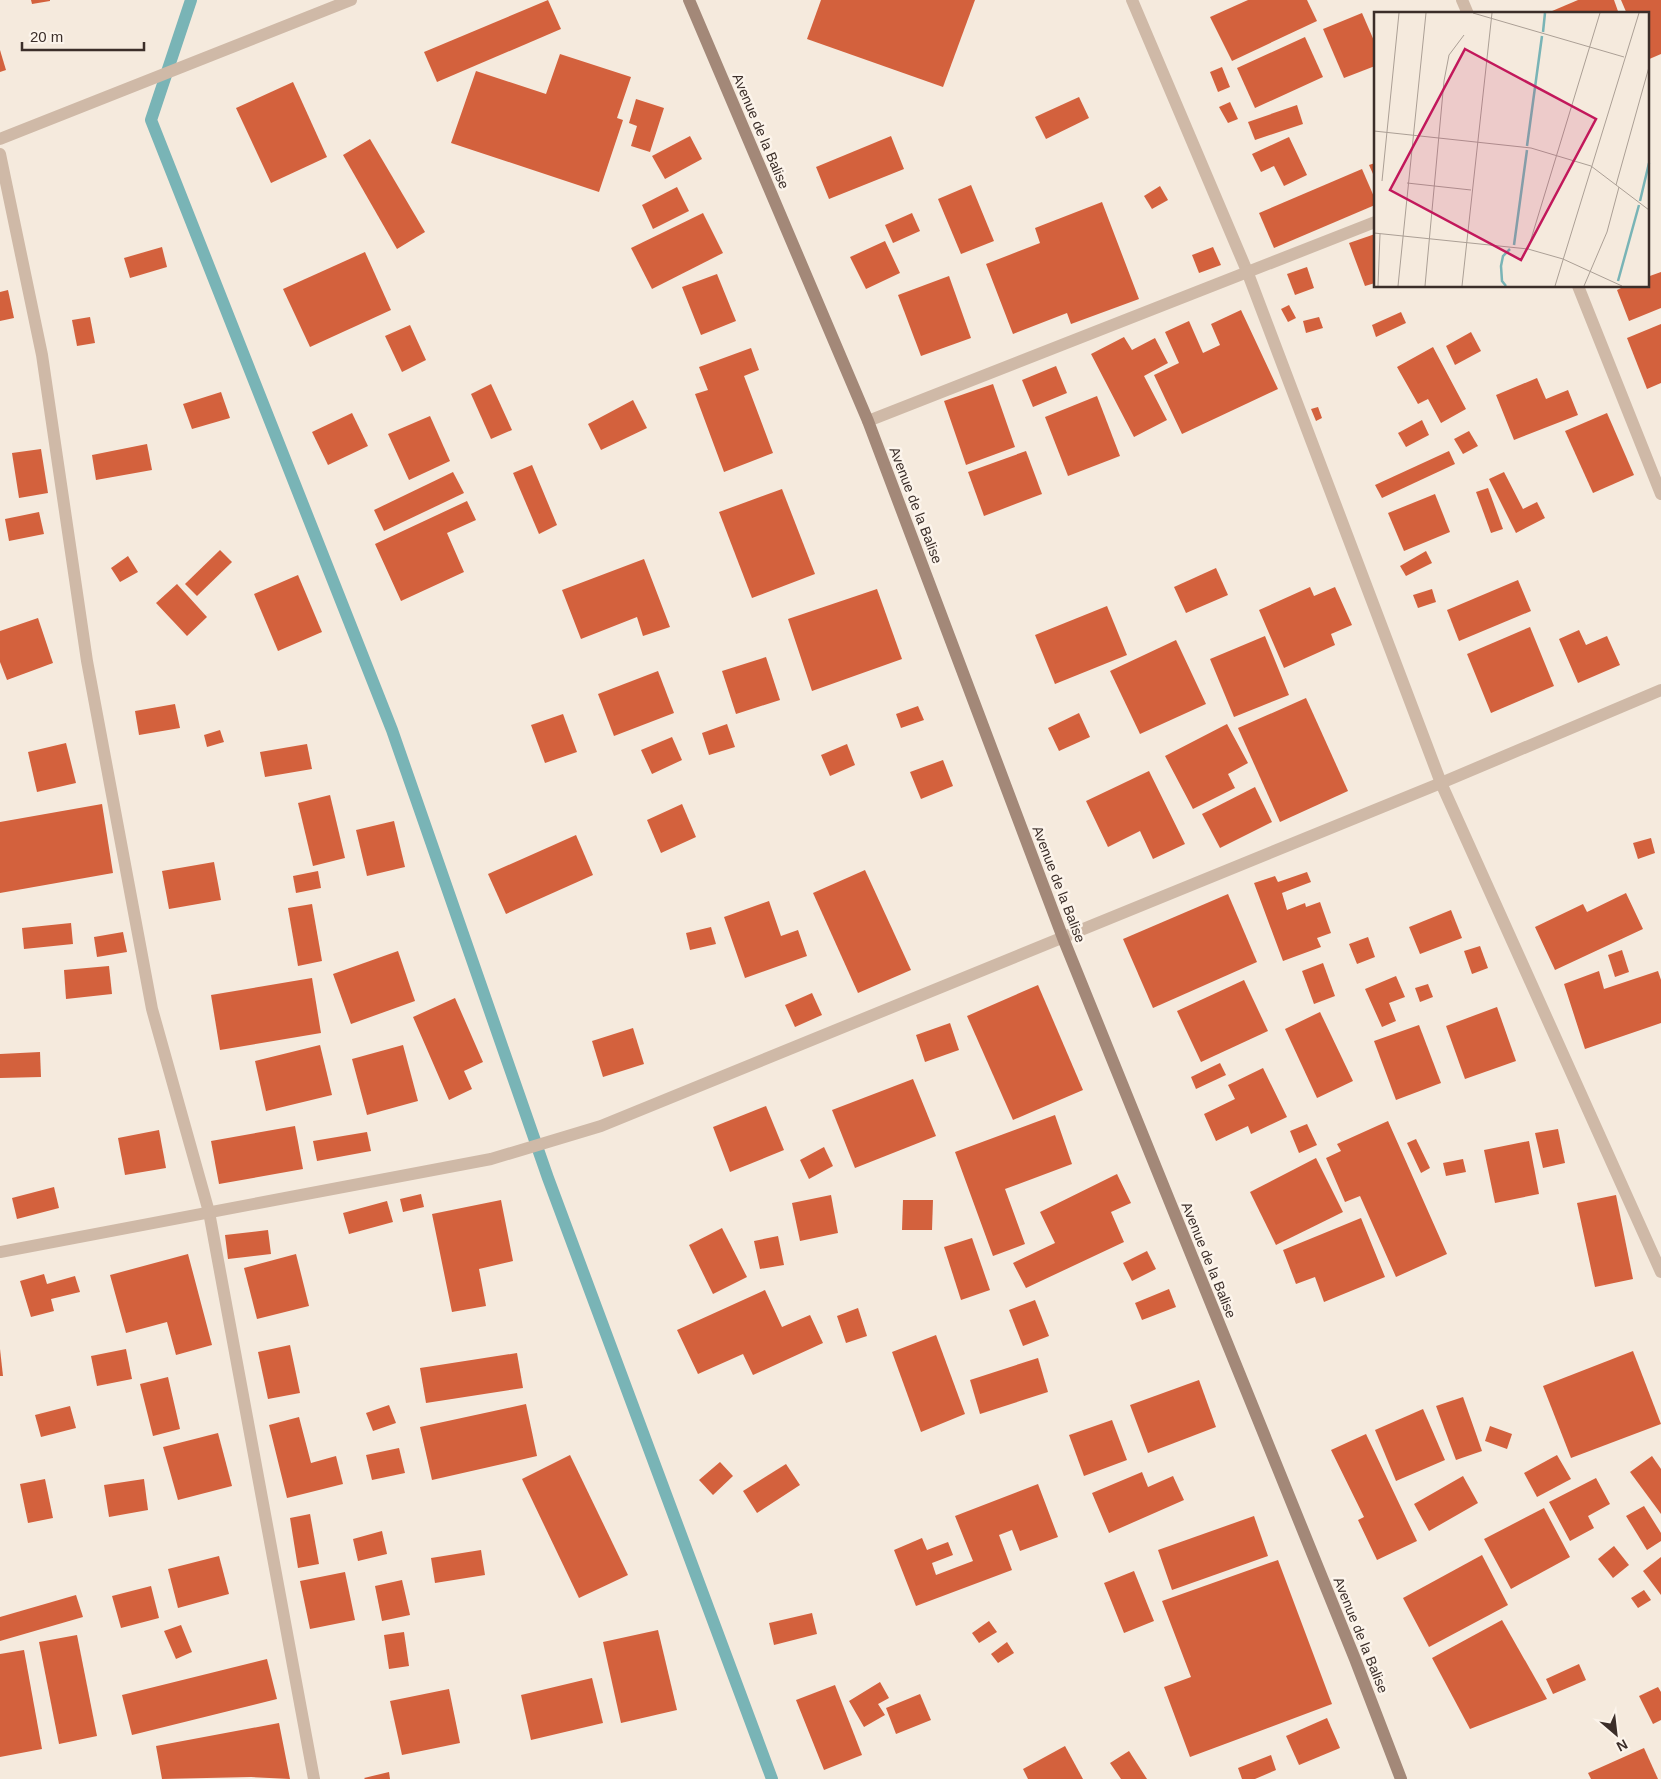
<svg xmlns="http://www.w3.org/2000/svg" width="1661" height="1779" font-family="Helvetica,sans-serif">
<rect width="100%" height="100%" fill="#f5eadd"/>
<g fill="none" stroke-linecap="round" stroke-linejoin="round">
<!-- stream -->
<polyline stroke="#79b4b6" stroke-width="12" points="191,0 151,120 392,730 548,1178 772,1779"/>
</g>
<!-- building -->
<g fill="#d3613d">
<polygon points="31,0 50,0 50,1 32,4"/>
<polygon points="548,0 561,29 437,82 424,52"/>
<polygon points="821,0 975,0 943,87 807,39"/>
<polygon points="1248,0 1307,0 1317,21 1232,61 1210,17"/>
<polygon points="1578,0 1614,0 1619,14 1545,14"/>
<polygon points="1621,0 1661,0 1661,54 1647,60 1647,14 1627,14"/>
<polygon points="1362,13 1375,43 1375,66 1344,78 1323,29"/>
<polygon points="1305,37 1323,77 1255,108 1237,68"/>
<polygon points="0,50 6,70 0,72"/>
<polygon points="560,54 631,77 617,118 623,120 599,192 451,143 476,71 546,94"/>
<polygon points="1222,67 1230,87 1218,92 1210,72"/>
<polygon points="293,82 327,157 271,183 236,108"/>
<polygon points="1079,97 1089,118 1046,139 1035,117"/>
<polygon points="636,99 664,108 650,152 631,146 637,126 629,123"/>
<polygon points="1230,102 1238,119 1228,123 1219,107"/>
<polygon points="1297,105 1303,124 1255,140 1248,122"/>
<polygon points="690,136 702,159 665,179 652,156"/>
<polygon points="891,136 904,169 829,199 816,167"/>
<polygon points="1289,137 1307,175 1284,186 1274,166 1261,172 1252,154"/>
<polygon points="370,139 425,232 397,249 343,155"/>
<polygon points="1375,163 1375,174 1373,174 1369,165"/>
<polygon points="1362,169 1375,199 1375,205 1274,248 1259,213"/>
<polygon points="971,185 994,241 961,254 938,199"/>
<polygon points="1160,186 1168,200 1152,209 1144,196"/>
<polygon points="677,187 689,211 653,229 642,205"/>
<polygon points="1102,202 1139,299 1071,324 1067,313 1013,334 986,264 1040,243 1035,228"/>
<polygon points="703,213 723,253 652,289 631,248"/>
<polygon points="912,213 920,231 893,243 885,225"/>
<polygon points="1375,234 1375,283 1365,286 1349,243"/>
<polygon points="885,241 900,273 866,289 850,257"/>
<polygon points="162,247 167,267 130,278 124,258"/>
<polygon points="1213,247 1221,265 1199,273 1192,255"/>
<polygon points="365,252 391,310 310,347 283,289"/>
<polygon points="1307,267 1314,288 1295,295 1287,274"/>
<polygon points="1661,272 1661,308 1629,321 1617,290 1625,286 1647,286 1647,277"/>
<polygon points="717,274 736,321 701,335 682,287"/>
<polygon points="949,276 971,338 921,356 898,295"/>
<polygon points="8,290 14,318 0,321 0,292"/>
<polygon points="1289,305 1296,318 1288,322 1281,309"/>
<polygon points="1241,310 1278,389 1182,434 1154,375 1179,363 1165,332 1189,321 1203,353 1220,345 1211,324"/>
<polygon points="1401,312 1406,323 1376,337 1372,325"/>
<polygon points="90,317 95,343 77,346 72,320"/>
<polygon points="1319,317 1323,328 1306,333 1303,321"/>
<polygon points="1661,324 1661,383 1647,389 1627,338"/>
<polygon points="410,325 426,360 402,372 385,336"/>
<polygon points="1471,332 1481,351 1455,365 1446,346"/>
<polygon points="1124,337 1132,350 1155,338 1168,363 1144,376 1167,420 1134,437 1091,354"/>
<polygon points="1433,347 1466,409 1441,423 1428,399 1418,404 1397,367"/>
<polygon points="751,348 759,370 744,376 773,453 724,472 695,394 708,390 699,367"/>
<polygon points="1056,366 1067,393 1033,407 1022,380"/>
<polygon points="1537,378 1546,399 1568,390 1578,415 1514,440 1496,395"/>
<polygon points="491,384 512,430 491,439 471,394"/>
<polygon points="993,384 1015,447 966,465 944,401"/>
<polygon points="221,392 230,418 192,429 183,404"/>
<polygon points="1097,396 1120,456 1068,476 1045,417"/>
<polygon points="633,400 647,428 601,450 588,424"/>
<polygon points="1318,407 1322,418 1316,421 1311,409"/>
<polygon points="352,413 368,446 328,465 312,432"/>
<polygon points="1607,413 1634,475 1593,493 1565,431"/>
<polygon points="430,416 450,461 409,480 388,434"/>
<polygon points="1422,420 1429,435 1406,447 1398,433"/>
<polygon points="1469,431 1478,446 1463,454 1454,439"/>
<polygon points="147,444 152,470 96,480 92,455"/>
<polygon points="41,449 48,493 19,498 12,453"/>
<polygon points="1026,451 1042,494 984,516 968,472"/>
<polygon points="1449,451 1455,464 1382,498 1375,485"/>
<polygon points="532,465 557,525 539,534 513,473"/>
<polygon points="453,472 464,493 384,531 374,510"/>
<polygon points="1504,472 1523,509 1537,502 1545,518 1516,533 1489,479"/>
<polygon points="1488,488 1503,529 1491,533 1476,492"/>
<polygon points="782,489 815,574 752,598 719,512"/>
<polygon points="1435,494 1450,532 1404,551 1388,513"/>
<polygon points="467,501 476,520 447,533 464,572 401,601 375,544"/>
<polygon points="39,512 44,534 9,541 5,519"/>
<polygon points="220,550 232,562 197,596 185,584"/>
<polygon points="1426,551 1432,563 1406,576 1400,566"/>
<polygon points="128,556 138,572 120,582 111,568"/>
<polygon points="644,559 670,627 643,636 637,617 581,639 562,590"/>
<polygon points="1216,568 1228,595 1186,613 1174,587"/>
<polygon points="298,575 322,632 278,651 254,594"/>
<polygon points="1518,580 1531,611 1459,641 1447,610"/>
<polygon points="177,584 207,617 187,636 156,603"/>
<polygon points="1310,587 1314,596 1335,587 1352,625 1331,634 1335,645 1284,668 1259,610"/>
<polygon points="877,589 902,659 812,691 788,619"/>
<polygon points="1432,589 1436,602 1418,608 1413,595"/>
<polygon points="1107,606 1127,655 1055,684 1035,635"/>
<polygon points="38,618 53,663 7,680 0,662 0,631"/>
<polygon points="1530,627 1554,686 1491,713 1467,654"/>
<polygon points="1579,630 1586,645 1607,636 1620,665 1578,683 1559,639"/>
<polygon points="1265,636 1289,695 1234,717 1210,659"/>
<polygon points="1176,640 1206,704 1140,734 1110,671"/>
<polygon points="766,657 780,700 736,714 722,671"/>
<polygon points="658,671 674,713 614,736 598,694"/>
<polygon points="1306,698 1348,791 1280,822 1238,728"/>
<polygon points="175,704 180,728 139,735 135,711"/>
<polygon points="918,706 924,720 901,728 896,714"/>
<polygon points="1079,713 1090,737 1059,751 1048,728"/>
<polygon points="563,714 577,752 545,763 531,725"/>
<polygon points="727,724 735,747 709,755 702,733"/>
<polygon points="1227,724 1248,763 1228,774 1235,788 1193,809 1165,756"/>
<polygon points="220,730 224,742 207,747 204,735"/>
<polygon points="672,737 682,760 652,774 641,750"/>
<polygon points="66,743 76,783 37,792 28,752"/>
<polygon points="307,744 312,769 265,777 260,752"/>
<polygon points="847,744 855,765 830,776 821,755"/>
<polygon points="943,760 953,786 921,799 910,772"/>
<polygon points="1149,771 1185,844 1153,859 1140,831 1108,847 1086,801"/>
<polygon points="1255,787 1272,822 1220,848 1202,814"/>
<polygon points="330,795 345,858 313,866 298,803"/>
<polygon points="102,804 113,873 0,893 0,822"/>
<polygon points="682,804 696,837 661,853 647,820"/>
<polygon points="394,821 405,867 367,876 356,830"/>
<polygon points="576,835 593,875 506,914 488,874"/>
<polygon points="1651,838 1655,853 1638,859 1633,843"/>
<polygon points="214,862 221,900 169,909 162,871"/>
<polygon points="865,870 911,970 858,993 813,893"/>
<polygon points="318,871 321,888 296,893 293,876"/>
<polygon points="1307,872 1311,882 1282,893 1287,910 1305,903 1306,907 1320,902 1331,933 1317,938 1321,947 1283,961 1254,883 1275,876 1278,882"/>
<polygon points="1626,893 1643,929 1555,970 1535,927 1583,904 1587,912"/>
<polygon points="1228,894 1257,962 1153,1008 1123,939"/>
<polygon points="769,901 781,936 798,930 807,956 745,978 724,917"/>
<polygon points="312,904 322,961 298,966 288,908"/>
<polygon points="1451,910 1462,938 1420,954 1409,927"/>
<polygon points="71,923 73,944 24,949 22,928"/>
<polygon points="711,927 716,944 690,950 686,933"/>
<polygon points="123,932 127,952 97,957 94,937"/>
<polygon points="1368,937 1375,957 1357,964 1349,944"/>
<polygon points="1480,946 1488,968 1472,974 1464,951"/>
<polygon points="1622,950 1629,972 1615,977 1608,955"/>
<polygon points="398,951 415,1001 351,1024 333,974"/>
<polygon points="1323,963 1335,996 1314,1004 1302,971"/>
<polygon points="109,966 112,994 66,999 64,970"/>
<polygon points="1599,971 1604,989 1658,971 1661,980 1661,1023 1585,1049 1564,984"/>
<polygon points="1396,976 1405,997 1389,1003 1396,1021 1382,1027 1365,989"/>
<polygon points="312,978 321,1033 220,1050 211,995"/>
<polygon points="1244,980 1268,1031 1201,1062 1177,1011"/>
<polygon points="1428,984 1433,997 1420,1002 1415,988"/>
<polygon points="1038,985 1083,1090 1013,1120 967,1016"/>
<polygon points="812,993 822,1015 795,1027 785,1005"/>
<polygon points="455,998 483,1062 464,1071 472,1089 449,1100 413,1017"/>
<polygon points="1497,1007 1516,1061 1465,1079 1446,1026"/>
<polygon points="1320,1012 1353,1081 1317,1098 1285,1029"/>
<polygon points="950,1023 959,1050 925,1062 916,1035"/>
<polygon points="1419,1025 1441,1083 1396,1100 1374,1041"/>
<polygon points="633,1028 644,1064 603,1077 592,1041"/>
<polygon points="320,1045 332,1095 266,1111 255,1061"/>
<polygon points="403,1045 418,1101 367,1115 352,1059"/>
<polygon points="40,1052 41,1077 0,1078 0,1054"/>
<polygon points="1220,1063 1226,1075 1196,1089 1191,1077"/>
<polygon points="1263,1068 1287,1117 1251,1134 1248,1126 1216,1141 1204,1114 1235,1099 1228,1085"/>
<polygon points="913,1079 936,1136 855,1168 832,1110"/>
<polygon points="766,1106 784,1150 730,1172 713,1127"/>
<polygon points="1055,1115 1072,1164 1005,1189 1025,1244 993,1256 955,1152"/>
<polygon points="1388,1121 1447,1254 1396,1277 1360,1196 1345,1202 1326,1158 1341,1151 1337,1144"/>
<polygon points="1307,1124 1317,1145 1299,1153 1290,1131"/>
<polygon points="295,1126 303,1169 219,1184 211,1141"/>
<polygon points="1558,1129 1565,1163 1543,1168 1535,1133"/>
<polygon points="159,1130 166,1168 125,1175 118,1138"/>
<polygon points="367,1132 371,1151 317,1161 313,1141"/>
<polygon points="1416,1139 1430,1168 1421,1173 1407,1143"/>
<polygon points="1529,1141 1539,1194 1495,1203 1484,1150"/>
<polygon points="824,1147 833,1166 809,1179 800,1160"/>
<polygon points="1316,1158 1343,1212 1276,1245 1250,1192"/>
<polygon points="1463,1159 1466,1172 1446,1176 1443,1163"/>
<polygon points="1117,1174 1131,1203 1111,1212 1124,1242 1026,1288 1013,1263 1055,1243 1040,1212"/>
<polygon points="54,1187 59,1208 17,1219 12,1198"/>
<polygon points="421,1194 424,1207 403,1212 400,1199"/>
<polygon points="831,1195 838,1233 800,1241 792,1203"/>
<polygon points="1616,1195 1633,1279 1595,1287 1577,1203"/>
<polygon points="501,1200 513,1261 479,1269 486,1306 452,1312 432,1214"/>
<polygon points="903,1200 933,1200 932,1230 902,1230"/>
<polygon points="387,1201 393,1222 349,1234 343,1213"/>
<polygon points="1361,1218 1385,1277 1324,1302 1315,1277 1296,1284 1283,1250"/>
<polygon points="722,1228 747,1277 713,1294 689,1245"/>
<polygon points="268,1230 271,1254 228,1259 225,1235"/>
<polygon points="778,1236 784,1265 760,1269 754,1241"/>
<polygon points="972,1238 990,1290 961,1300 944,1247"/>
<polygon points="1147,1251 1156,1269 1132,1281 1123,1263"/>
<polygon points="188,1254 212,1345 176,1355 167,1322 126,1333 110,1275"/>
<polygon points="296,1254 309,1306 257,1319 244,1268"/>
<polygon points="44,1274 47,1284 75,1276 80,1292 51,1299 54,1311 31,1317 20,1281"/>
<polygon points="1169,1289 1176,1307 1142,1320 1135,1303"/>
<polygon points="765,1290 782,1327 810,1315 823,1343 753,1375 743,1354 698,1374 677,1330"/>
<polygon points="1035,1300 1049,1336 1023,1346 1009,1310"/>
<polygon points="858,1308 867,1336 846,1343 837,1316"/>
<polygon points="936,1335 965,1414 921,1432 892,1352"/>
<polygon points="290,1345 300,1393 268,1399 258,1352"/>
<polygon points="0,1349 3,1376 0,1376"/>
<polygon points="126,1349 132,1379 97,1386 91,1356"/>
<polygon points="1633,1351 1661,1424 1571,1458 1543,1386"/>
<polygon points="517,1353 523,1388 426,1403 420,1368"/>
<polygon points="1038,1358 1048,1392 980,1414 970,1380"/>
<polygon points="168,1377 180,1429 153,1436 140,1384"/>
<polygon points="1199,1380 1216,1427 1148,1453 1130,1405"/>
<polygon points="1463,1397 1482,1451 1456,1460 1436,1406"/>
<polygon points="526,1404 537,1456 432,1480 420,1427"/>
<polygon points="389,1405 396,1423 373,1431 366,1413"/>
<polygon points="70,1406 76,1428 41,1437 35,1415"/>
<polygon points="1423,1409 1445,1460 1396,1481 1375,1430"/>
<polygon points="299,1417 311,1463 336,1456 343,1484 287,1498 269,1425"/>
<polygon points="1112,1420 1127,1460 1084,1476 1069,1435"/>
<polygon points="1490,1426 1512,1434 1507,1449 1485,1441"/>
<polygon points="218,1433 232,1486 178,1500 163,1447"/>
<polygon points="1366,1434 1417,1541 1377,1560 1358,1520 1364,1517 1331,1450"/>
<polygon points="399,1448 405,1473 372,1480 366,1455"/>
<polygon points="570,1455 628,1575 579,1598 522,1479"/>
<polygon points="1557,1455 1571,1479 1537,1497 1524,1473"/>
<polygon points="1652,1456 1661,1469 1661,1514 1630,1472"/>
<polygon points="720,1462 733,1476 713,1495 699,1480"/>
<polygon points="786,1464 800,1485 757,1513 743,1491"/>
<polygon points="1142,1472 1148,1487 1173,1476 1184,1500 1109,1533 1092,1493"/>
<polygon points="1463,1476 1478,1503 1429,1531 1414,1504"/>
<polygon points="1596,1478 1610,1504 1588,1516 1594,1528 1570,1541 1549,1502"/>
<polygon points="45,1479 53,1518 28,1523 20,1484"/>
<polygon points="144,1479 148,1510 109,1517 104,1485"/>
<polygon points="1038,1484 1058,1537 1020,1551 1012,1530 999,1535 1012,1570 916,1606 894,1550 922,1538 927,1550 948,1542 953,1555 932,1563 936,1575 973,1561 955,1516"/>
<polygon points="1644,1506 1661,1533 1661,1541 1647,1550 1626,1516"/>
<polygon points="1544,1508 1570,1557 1511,1589 1484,1539"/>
<polygon points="310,1514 319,1564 298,1568 290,1518"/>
<polygon points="1254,1516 1268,1556 1172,1590 1158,1550"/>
<polygon points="382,1531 387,1554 358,1561 353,1539"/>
<polygon points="1614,1546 1629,1565 1613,1578 1598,1559"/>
<polygon points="481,1550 485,1575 435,1583 431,1558"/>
<polygon points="1482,1555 1508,1605 1429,1647 1403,1598"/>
<polygon points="219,1556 229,1594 178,1608 168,1569"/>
<polygon points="1661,1557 1661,1595 1643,1571"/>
<polygon points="1278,1560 1332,1704 1190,1757 1164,1687 1191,1677 1162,1601"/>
<polygon points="1134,1571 1154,1621 1124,1633 1104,1583"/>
<polygon points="345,1572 355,1620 310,1629 300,1581"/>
<polygon points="402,1580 410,1615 382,1621 375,1586"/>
<polygon points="151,1586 159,1618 121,1628 112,1596"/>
<polygon points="1644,1590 1651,1600 1638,1608 1631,1598"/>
<polygon points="76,1595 83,1617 0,1641 0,1617"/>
<polygon points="812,1613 817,1634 774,1645 769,1623"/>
<polygon points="1502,1620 1547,1699 1470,1729 1432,1658"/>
<polygon points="989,1621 997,1632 979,1643 972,1633"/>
<polygon points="181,1625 192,1652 176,1659 164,1631"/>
<polygon points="658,1630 677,1710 621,1723 603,1642"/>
<polygon points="404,1632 409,1666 389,1669 384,1635"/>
<polygon points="77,1635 97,1736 59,1744 39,1642"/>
<polygon points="1007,1642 1014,1653 998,1663 991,1654"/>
<polygon points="24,1650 42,1749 0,1757 0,1654"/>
<polygon points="267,1659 277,1699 132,1735 122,1695"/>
<polygon points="1579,1664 1586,1680 1553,1694 1546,1679"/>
<polygon points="592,1678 603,1723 531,1740 521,1695"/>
<polygon points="880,1682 889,1698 878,1704 885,1715 864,1727 849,1701"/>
<polygon points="835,1685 862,1755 824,1770 796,1700"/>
<polygon points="1658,1687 1661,1692 1661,1720 1653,1724 1639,1696"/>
<polygon points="449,1689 460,1743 402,1755 390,1701"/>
<polygon points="920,1694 931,1720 896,1734 886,1708"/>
<polygon points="1327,1718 1340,1748 1299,1765 1286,1736"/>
<polygon points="279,1723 290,1779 251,1777 162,1779 156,1746"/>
<polygon points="1065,1746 1083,1779 1028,1779 1023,1769"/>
<polygon points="1644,1748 1658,1779 1591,1779 1588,1773"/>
<polygon points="1129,1751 1147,1779 1121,1779 1110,1763"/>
<polygon points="1271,1755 1276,1770 1255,1779 1242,1779 1238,1768"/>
<polygon points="389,1772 390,1779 365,1779 364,1778"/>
</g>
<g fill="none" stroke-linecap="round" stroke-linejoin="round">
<!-- street -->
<g stroke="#cfb9a7" stroke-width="12">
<polyline points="1132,0 1247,271 1441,783 1661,1272"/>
<polyline points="1462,0 1468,14"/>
<polyline points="0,139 351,0"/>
<polyline points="0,154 42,355 87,661 152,1009 209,1212 314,1779"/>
<polyline points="1578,286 1661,494"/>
<polyline points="868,421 1375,222"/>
<polyline points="0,1252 491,1159 601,1126 1441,783 1661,690"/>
</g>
<!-- secondary -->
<polyline stroke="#a38878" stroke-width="12" points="689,0 868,421 1063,938 1355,1659 1401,1779"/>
</g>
<g text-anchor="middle" stroke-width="5" stroke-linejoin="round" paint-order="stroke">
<!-- street labels -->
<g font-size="14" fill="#3b2e29" stroke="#fcf4eb">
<text transform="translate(761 131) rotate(67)" y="5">Avenue de la Balise</text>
<text transform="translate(916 505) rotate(69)" y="5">Avenue de la Balise</text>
<text transform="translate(1059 884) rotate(69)" y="5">Avenue de la Balise</text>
<text transform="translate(1209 1260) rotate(68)" y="5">Avenue de la Balise</text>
<text transform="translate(1361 1635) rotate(68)" y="5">Avenue de la Balise</text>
</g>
</g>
<!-- overview -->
<g transform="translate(1374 12)">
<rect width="275" height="275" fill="#f5eadd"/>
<path fill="none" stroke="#79b4b6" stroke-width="2.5" d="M169,20L171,1M153,134L168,24M266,189L275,151M140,233L153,138M244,269L265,193M132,274L128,269L127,254L129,244L136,237"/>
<path fill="none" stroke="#ab9f95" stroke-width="1" d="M99,1L250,45M0,119L157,136L217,154L275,198M8,169L25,1M33,171L97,178M242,173L275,55M0,221L154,237L189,247L248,274M154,237L226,1M4,274L6,222M24,274L52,1M51,274L70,69L75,43L90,23M88,274L118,1M181,274L265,1M210,274L233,220L245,175"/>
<path fill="#c2185b" fill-opacity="0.15" stroke="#c2185b" stroke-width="2.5" d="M91,37L222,107L147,248L16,178Z"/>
<rect width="275" height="275" fill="none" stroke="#3b2e29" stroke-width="2.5"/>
</g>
<!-- north arrow -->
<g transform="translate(1616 1734) rotate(152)" stroke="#fcf4eb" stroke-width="4" paint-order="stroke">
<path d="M0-4L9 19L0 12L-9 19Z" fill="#3b2e29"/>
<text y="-8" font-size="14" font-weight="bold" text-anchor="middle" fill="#3b2e29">N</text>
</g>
<!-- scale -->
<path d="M22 42v8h122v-8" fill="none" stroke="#3b2e29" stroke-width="2.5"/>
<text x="30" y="42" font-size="15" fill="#3b2e29" stroke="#fcf4eb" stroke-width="4" paint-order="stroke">20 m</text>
</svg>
